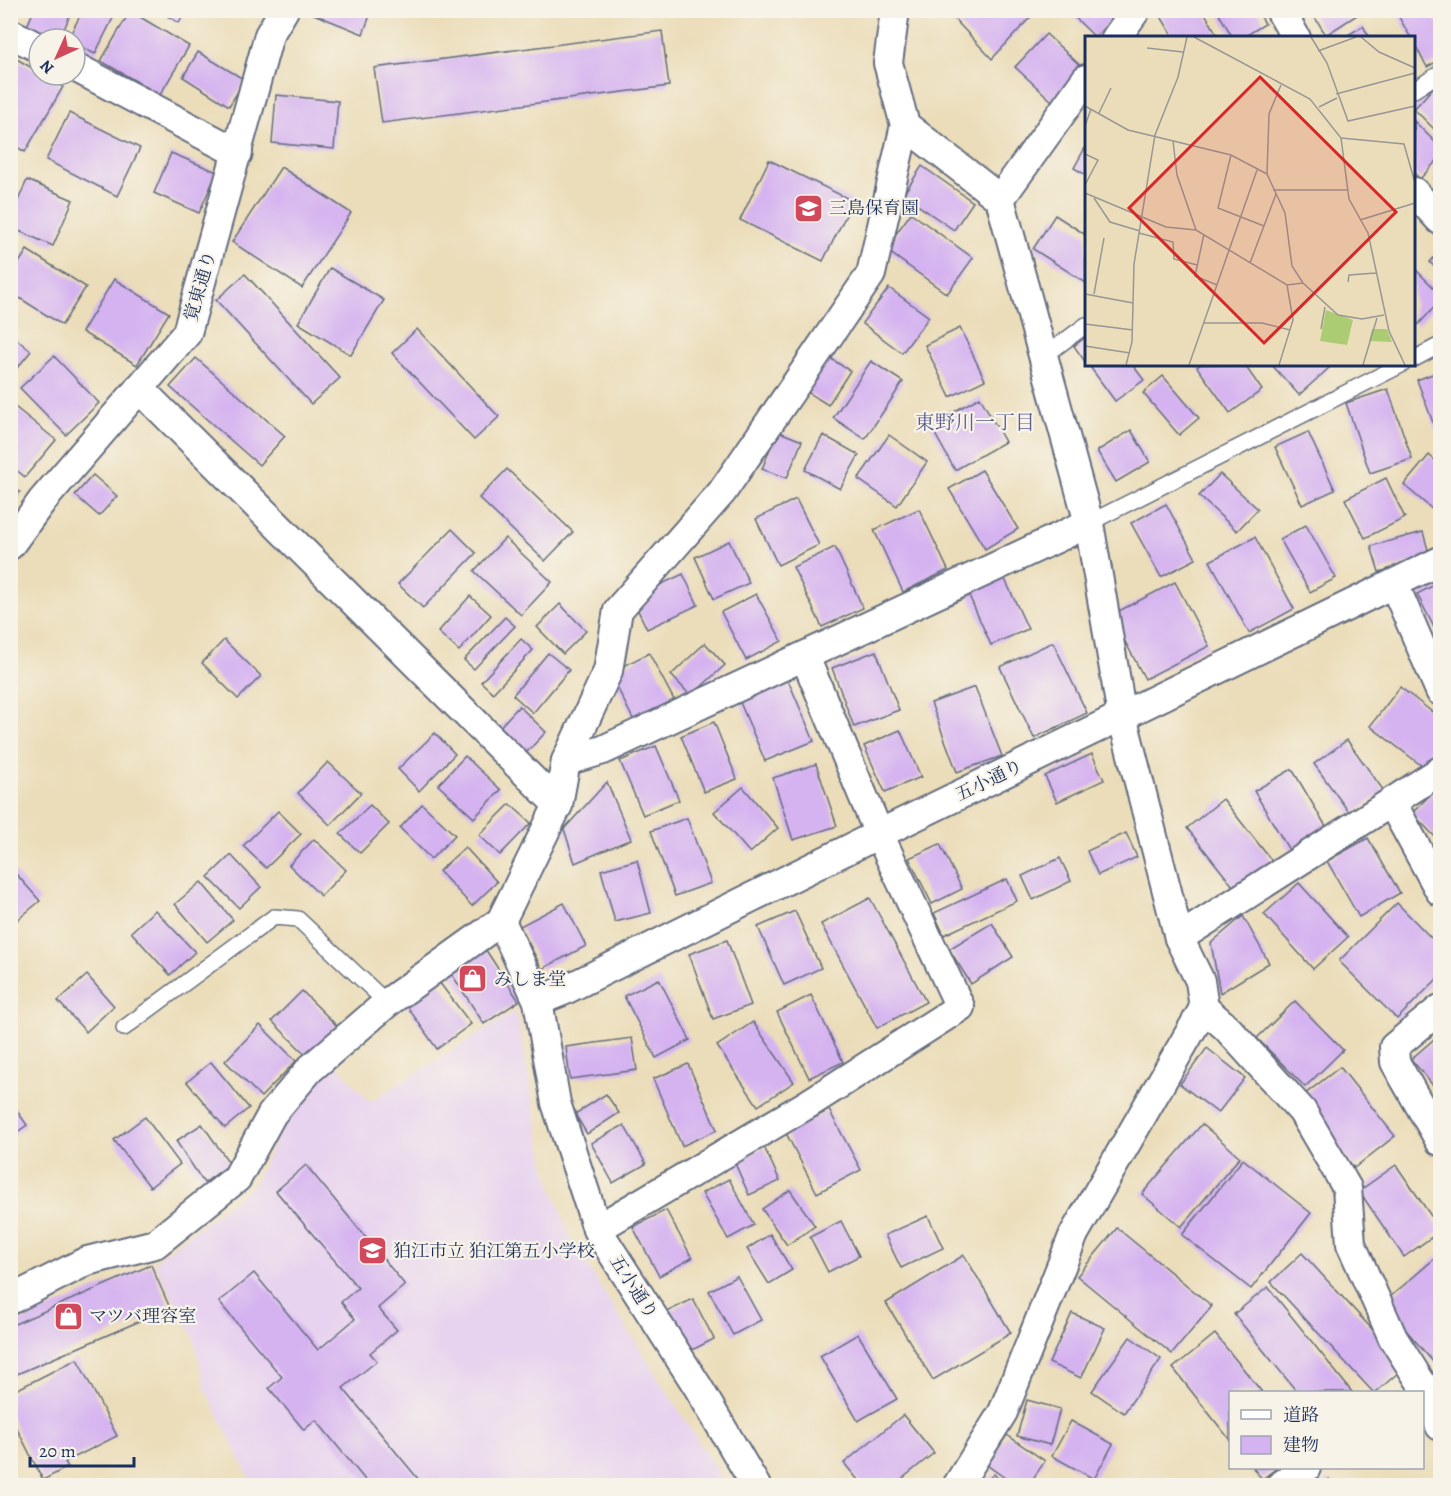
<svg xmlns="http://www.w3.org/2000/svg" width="1451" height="1496" font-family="Alegreya,'Noto Serif JP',serif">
<rect width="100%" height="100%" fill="#f7f3e8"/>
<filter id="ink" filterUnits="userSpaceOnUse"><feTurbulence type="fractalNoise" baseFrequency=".0167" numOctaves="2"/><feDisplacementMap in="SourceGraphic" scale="12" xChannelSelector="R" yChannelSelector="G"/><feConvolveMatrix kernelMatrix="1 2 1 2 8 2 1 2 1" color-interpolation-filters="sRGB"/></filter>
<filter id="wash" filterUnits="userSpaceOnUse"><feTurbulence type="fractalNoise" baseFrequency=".008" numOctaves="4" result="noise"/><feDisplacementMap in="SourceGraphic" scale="24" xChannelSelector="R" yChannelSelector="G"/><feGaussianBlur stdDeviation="1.35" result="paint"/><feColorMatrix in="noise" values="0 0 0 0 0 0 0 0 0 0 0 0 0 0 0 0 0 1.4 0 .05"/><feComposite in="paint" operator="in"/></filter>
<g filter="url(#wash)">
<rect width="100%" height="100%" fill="#ebddb9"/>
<!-- built -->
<polygon fill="#e7d2ef" points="516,1011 546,1170 571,1240 726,1485 253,1485 206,1390 193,1335 154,1262 253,1185 288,1116 320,1079 337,1065 370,1102"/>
<g id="blocks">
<!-- building -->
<g fill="#d5b3f0">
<polygon points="34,10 72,10 60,39 27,26"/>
<polygon points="83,10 117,10 95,54 75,44 75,39 68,39"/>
<polygon points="157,10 186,10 179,23"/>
<polygon points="312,10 372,10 363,34 311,13"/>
<polygon points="946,10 1037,10 992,59"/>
<polygon points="1067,10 1110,10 1115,16 1095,37"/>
<polygon points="1157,10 1203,10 1219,38 1174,38"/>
<polygon points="1225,10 1257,10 1265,24 1242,38 1233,38 1219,14"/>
<polygon points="1310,10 1354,10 1357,15 1326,35"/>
<polygon points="1399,10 1431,10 1440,28 1440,60 1427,67 1414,43 1414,38 1411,38 1396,12"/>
<polygon points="130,11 189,46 160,95 101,61"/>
<polygon points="1363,26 1370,38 1343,38"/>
<polygon points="662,31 669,86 382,123 374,68"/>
<polygon points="1046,34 1084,69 1053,102 1015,67"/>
<polygon points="198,52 245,80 229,106 183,77"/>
<polygon points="10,55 39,72 39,75 44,75 63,87 25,152 10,143"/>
<polygon points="1440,80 1440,135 1414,109"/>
<polygon points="276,95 338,101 334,149 272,143"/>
<polygon points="69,113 140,148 117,196 46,160"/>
<polygon points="1414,121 1440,147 1440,157 1420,179 1414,173"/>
<polygon points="1086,146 1086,175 1074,168"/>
<polygon points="171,153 217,172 199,213 154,193"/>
<polygon points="769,160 853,201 823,261 740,220"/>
<polygon points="922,166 973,202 954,230 903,195"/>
<polygon points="281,167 351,213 302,288 232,242"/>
<polygon points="1440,173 1440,185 1434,178"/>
<polygon points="27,180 73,200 53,246 10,227 10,219"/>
<polygon points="911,213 973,258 947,294 885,249"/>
<polygon points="1055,215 1086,235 1086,283 1033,249"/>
<polygon points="27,250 86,287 62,325 10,292 10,277"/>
<polygon points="1440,251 1440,273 1430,262"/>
<polygon points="330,268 384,300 351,355 298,323"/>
<polygon points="1414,268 1440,294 1440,301 1418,325 1414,321"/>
<polygon points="245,274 340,378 311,404 216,300"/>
<polygon points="114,279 169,313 137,365 82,332"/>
<polygon points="889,288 929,317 902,353 862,323"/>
<polygon points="960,328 985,380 950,397 925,345"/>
<polygon points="417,329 499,417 474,440 392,353"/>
<polygon points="10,334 31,351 10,377"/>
<polygon points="1086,337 1086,363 1074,346"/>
<polygon points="824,354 850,371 828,405 801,388"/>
<polygon points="54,356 99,403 66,435 20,388"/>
<polygon points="196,358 285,436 259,465 170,387"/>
<polygon points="871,361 903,382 865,439 833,418"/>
<polygon points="1088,364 1132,364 1144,380 1115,401"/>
<polygon points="1201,364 1244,364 1262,390 1230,413 1197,367"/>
<polygon points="1271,364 1326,364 1329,368 1299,395"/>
<polygon points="1440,371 1440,435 1438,436 1417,380"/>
<polygon points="1163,376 1199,418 1179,435 1143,393"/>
<polygon points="1388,389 1412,459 1370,473 1346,403"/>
<polygon points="980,397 1005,442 955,470 930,425"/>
<polygon points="10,403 56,440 25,477 10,465"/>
<polygon points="1131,430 1150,462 1116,482 1097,451"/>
<polygon points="777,431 802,441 787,478 762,469"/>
<polygon points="1308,432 1335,490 1302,505 1275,447"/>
<polygon points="823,435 859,455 840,489 805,470"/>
<polygon points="889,435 927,462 897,506 858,479"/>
<polygon points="1429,455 1440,465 1440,516 1404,485"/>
<polygon points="507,469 573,532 545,561 479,498"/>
<polygon points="982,470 1018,529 985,549 949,489"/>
<polygon points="1220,474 1258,509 1237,531 1199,496"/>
<polygon points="93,475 117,496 99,516 75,495"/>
<polygon points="1386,478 1405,518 1365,538 1345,499"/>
<polygon points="10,485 20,492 10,505"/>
<polygon points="796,499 819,545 778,565 756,519"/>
<polygon points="1166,504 1196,559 1161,577 1131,523"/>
<polygon points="919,509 948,570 903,592 874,530"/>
<polygon points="1306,525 1336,578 1310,592 1280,539"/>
<polygon points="452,529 476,553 423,608 398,584"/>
<polygon points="1423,532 1430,557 1379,572 1371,546"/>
<polygon points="1255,537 1294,609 1249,633 1210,561"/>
<polygon points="505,538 552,582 521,615 474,571"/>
<polygon points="729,541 749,583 714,599 695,557"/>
<polygon points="835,547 863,608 822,627 793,567"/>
<polygon points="683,574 698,605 647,629 632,598"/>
<polygon points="1003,575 1028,629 991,645 967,591"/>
<polygon points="1175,582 1209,646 1145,679 1111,615"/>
<polygon points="1440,582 1440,639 1417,594"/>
<polygon points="756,594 782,641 746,660 721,612"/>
<polygon points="470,596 491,615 459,651 438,632"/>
<polygon points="560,604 586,631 563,654 537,627"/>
<polygon points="505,617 515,626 474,669 464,660"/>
<polygon points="521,639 533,650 493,693 481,682"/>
<polygon points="224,640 261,676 238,699 202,663"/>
<polygon points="1053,642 1087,713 1034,738 1000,667"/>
<polygon points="705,643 725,665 691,696 671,675"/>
<polygon points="876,651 899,710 854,727 832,668"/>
<polygon points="548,653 569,670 533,713 513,695"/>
<polygon points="649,653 674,700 634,721 610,673"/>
<polygon points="788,680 814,741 765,761 739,700"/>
<polygon points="975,687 1002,756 957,772 931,703"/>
<polygon points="1400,687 1440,718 1440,750 1426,769 1370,726"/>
<polygon points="519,706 546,732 524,755 497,730"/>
<polygon points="714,722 737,779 704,792 681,736"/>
<polygon points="900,730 921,777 885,792 864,746"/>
<polygon points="435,733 455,754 419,791 398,769"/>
<polygon points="1347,740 1384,791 1351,815 1314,764"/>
<polygon points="656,746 679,800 643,815 620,761"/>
<polygon points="1092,754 1104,780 1057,802 1045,776"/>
<polygon points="465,756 501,790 474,818 438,785"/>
<polygon points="328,762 361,793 330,825 298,793"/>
<polygon points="816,764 837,826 793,840 773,778"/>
<polygon points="1292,769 1327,828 1289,850 1254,791"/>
<polygon points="607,782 631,839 575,863 564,829"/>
<polygon points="1440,785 1440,842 1412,813"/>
<polygon points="743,787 778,828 750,853 714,812"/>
<polygon points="1223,799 1272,861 1236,890 1187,828"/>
<polygon points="422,804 455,835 431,859 400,828"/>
<polygon points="510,804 531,823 500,855 479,835"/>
<polygon points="370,805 389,824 360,853 340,834"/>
<polygon points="278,811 301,834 266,868 243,846"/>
<polygon points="687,818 711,883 675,896 651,831"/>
<polygon points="1126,833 1137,857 1098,875 1087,851"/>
<polygon points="1368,838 1400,893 1359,917 1327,861"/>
<polygon points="314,839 346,870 321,896 289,865"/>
<polygon points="940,844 962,889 932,904 909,858"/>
<polygon points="465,847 497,882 472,906 439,871"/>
<polygon points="231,855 261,887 239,908 208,877"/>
<polygon points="1060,858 1071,881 1033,900 1022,876"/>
<polygon points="637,860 651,913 615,922 601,870"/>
<polygon points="10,867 40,901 10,926"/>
<polygon points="1007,879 1017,901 944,935 934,913"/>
<polygon points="201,882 233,920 207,942 175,904"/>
<polygon points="1299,883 1348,937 1313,969 1264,914"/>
<polygon points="870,898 926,1002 877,1028 821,924"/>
<polygon points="564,903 586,946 542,969 520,926"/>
<polygon points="1397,903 1440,947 1440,976 1397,1019 1339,961"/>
<polygon points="155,910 195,952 170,975 131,932"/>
<polygon points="795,911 821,968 784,985 758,927"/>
<polygon points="1243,916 1269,963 1220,993 1211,943"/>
<polygon points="992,923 1013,957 971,984 949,949"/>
<polygon points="727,940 751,1005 713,1019 689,954"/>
<polygon points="482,944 519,1001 484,1024 447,967"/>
<polygon points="87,975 114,1006 86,1032 58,1001"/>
<polygon points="436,978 471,1024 437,1049 404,1002"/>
<polygon points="659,979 690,1040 656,1058 624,996"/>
<polygon points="302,991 337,1026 307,1056 272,1021"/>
<polygon points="811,995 843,1062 809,1078 777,1012"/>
<polygon points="1295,1001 1343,1050 1305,1087 1257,1038"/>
<polygon points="753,1022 794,1082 758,1106 717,1046"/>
<polygon points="260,1025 296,1061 261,1097 225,1061"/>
<polygon points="1440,1034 1440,1094 1411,1059"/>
<polygon points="632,1038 637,1070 570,1079 566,1047"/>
<polygon points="1207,1048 1245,1078 1218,1113 1180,1084"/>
<polygon points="211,1062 249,1108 225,1128 187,1082"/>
<polygon points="688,1064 717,1130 682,1146 653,1079"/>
<polygon points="1340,1067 1395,1136 1354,1168 1300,1098"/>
<polygon points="606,1094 619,1113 587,1134 575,1114"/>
<polygon points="10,1101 27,1125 10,1137"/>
<polygon points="829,1110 861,1170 817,1193 786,1133"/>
<polygon points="145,1117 180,1164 150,1187 114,1140"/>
<polygon points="202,1124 230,1164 204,1183 176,1141"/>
<polygon points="1202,1124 1240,1157 1181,1227 1142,1194"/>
<polygon points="624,1125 646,1164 613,1183 591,1143"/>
<polygon points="764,1147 780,1181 749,1195 734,1161"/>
<polygon points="1243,1159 1311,1213 1251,1289 1182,1235"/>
<polygon points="306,1165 405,1285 378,1308 397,1330 370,1353 377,1361 343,1388 424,1486 370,1486 316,1420 304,1430 269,1388 282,1377 219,1302 254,1273 318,1350 355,1319 341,1302 358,1288 276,1191"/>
<polygon points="1396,1165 1440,1229 1440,1231 1404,1257 1359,1191"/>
<polygon points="729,1179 754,1225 728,1239 702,1193"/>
<polygon points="790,1190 815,1226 787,1245 762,1209"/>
<polygon points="666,1210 692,1258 659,1276 633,1227"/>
<polygon points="928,1216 943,1248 901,1268 885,1235"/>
<polygon points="841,1221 859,1256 828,1272 810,1237"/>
<polygon points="1117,1228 1212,1306 1172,1354 1077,1276"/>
<polygon points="770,1234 792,1270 769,1284 747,1249"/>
<polygon points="1302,1253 1406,1366 1376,1392 1373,1392 1271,1282"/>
<polygon points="1440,1254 1440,1357 1434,1363 1383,1303"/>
<polygon points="964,1255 1011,1333 933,1380 886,1303"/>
<polygon points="151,1265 170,1308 10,1377 10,1326"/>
<polygon points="737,1276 761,1320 733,1335 709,1291"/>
<polygon points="1268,1287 1352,1392 1297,1392 1234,1314"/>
<polygon points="693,1299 714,1339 684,1354 664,1313"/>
<polygon points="1072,1313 1105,1328 1081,1378 1049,1363"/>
<polygon points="858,1334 897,1399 858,1421 820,1356"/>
<polygon points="1215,1334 1262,1392 1230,1392 1230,1440 1173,1368"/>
<polygon points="1130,1337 1161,1359 1124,1413 1092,1391"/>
<polygon points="77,1359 117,1436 65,1462 68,1467 43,1480 10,1415 10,1393"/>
<polygon points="1027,1400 1060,1409 1050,1445 1017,1436"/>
<polygon points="903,1415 934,1453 893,1486 863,1486 844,1463"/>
<polygon points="1071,1421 1113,1444 1094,1479 1052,1456"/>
<polygon points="1007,1435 1045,1461 1028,1486 1016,1486 987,1465"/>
<polygon points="1253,1468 1277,1468 1262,1479"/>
<polygon points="994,1474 1005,1486 981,1486"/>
<polygon points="1329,1479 1335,1486 1322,1486"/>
</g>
</g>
</g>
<g filter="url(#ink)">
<use href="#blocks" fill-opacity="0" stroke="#646c7e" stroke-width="1.5"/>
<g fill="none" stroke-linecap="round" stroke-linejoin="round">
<defs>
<g id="lane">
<polyline points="1414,90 1440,73"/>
<polyline points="1043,357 1086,325"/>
<polyline points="1414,359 1440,345"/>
<polyline points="1089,523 1403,364"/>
<polyline points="124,1028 274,917 298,919 387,1003"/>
</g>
<g id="street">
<polyline points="1280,10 1296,38"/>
<polyline points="10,33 39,48"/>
<polyline points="1116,38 1136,10"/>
<polyline points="75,67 238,153"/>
<polyline points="905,125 1000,199 1089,523 1122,716 1179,938 1200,981 1204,1008 1227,1028 1302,1111 1347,1188 1351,1244 1393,1338 1422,1384 1440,1426"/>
<polyline points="1414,192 1440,220"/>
<polyline points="1000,199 1086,79"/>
<polyline points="139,388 558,805"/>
<polyline points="10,545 42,501 187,333 269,35 284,10"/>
<polyline points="1394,584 1440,691"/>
<polyline points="566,761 603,750 1089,523"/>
<polyline points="1392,803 1440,891"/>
<polyline points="501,921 538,1001 556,1103 597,1229 698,1387 756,1486"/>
<polyline points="1179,938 1440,771"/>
<polyline points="538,1001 563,991 879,834 1440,561"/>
<polyline points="1440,1009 1394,1047 1395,1062 1440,1141"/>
<polyline points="597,1229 808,1104 960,1007 879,834 805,657"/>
<polyline points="10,1300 87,1261 155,1244 237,1178 272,1114 310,1069 387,1003 501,921 558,805 566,761 608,671 618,610 722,492 871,274 905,125 888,63 895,10"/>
<polyline points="957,1486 1003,1412 1074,1234 1204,1008"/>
<polyline points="1280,1486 1306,1468"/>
</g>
</defs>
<!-- lane casing -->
<use href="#lane" stroke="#646c7e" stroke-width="18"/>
<!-- street casing -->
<use href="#street" stroke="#646c7e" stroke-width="32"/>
<!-- lane -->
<use href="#lane" stroke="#fff" stroke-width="15"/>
<!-- street -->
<use href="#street" stroke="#fff" stroke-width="28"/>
</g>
</g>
<!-- icons -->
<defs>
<symbol id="school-square" viewBox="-11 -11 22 22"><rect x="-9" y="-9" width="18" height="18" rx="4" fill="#d1495b" stroke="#f7f3e8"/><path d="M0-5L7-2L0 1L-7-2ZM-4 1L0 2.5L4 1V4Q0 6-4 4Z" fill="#fff"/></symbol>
<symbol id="shop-square" viewBox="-11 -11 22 22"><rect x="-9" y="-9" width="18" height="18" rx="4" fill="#d1495b" stroke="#f7f3e8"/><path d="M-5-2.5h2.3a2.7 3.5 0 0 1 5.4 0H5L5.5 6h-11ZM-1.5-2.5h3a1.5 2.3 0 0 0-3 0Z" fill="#fff"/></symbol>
</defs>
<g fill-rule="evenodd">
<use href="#school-square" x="792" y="192" width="33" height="33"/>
<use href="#shop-square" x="456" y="962" width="33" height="33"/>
<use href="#school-square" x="356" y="1234" width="33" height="33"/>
<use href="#shop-square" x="52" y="1300" width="33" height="33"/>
</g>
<g text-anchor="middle" stroke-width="4.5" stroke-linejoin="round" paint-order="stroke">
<!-- poi labels -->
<g font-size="18" fill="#1b2f5e" stroke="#f7f3e8" text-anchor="start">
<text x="829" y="214">三島保育園</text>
<text x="494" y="985">みしま堂</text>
<text x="393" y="1257">狛江市立 狛江第五小学校</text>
<text x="89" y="1322">マツバ理容室</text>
</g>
<!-- street labels -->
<g font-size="18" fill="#1b2f5e" stroke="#f7f3e8">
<text transform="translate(200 286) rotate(-74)" y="6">覚東通り</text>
<text transform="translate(989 780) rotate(-26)" y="6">五小通り</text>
<text transform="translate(634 1287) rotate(57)" y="6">五小通り</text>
</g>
<!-- neighbourhood labels -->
<g font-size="20" fill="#5c5d91" stroke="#f7f3e8">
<text x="975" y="429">東野川一丁目</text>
</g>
</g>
<!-- overview -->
<g transform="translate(1085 36)">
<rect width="330" height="330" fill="#ebddb9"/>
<path d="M241,274L268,284L262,309L235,305ZM287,293H302L307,306L284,305Z" fill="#accc74"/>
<path fill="none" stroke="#989795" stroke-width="1.5" d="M109,1L225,63L256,102L264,163L283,197L304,295L320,329M226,1L242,27L263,85L330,70M276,1L294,16L330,32M62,12L98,16M233,15L271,1M196,49L184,78L182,138L200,177L207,230L218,247L253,279L277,283L299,279M251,58L330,37M0,70L43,94L146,119L182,138M234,71L252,62M14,77L26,52M0,90L6,73M256,102L319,108L330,147M88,105L92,139L111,194M0,118L13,124L0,149M146,119L133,172L179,190M188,154H263M0,157L81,191L111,194L202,249L218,247M9,162L25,186L55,195M275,184L330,167M54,197L88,206L89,223L112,229M119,198L110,240L132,249M165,227L191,158M263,246L264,239L291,237M0,258L48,267M9,258L19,202M119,287H177L205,294M0,288L48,294M236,293L240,271M0,310L45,317M41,329L47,306L49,228L70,99L93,41L102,1M104,329L172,134M194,329L208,284L202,249M278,329L292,282"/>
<path fill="#d62828" fill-opacity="0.15" stroke="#d62828" stroke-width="3" d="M175,41L311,176L179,307L44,172Z"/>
<rect width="330" height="330" fill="none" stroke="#1b2f5e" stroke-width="3"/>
</g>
<!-- margin -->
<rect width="1451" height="1496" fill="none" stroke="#f7f3e8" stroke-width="36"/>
<!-- legend -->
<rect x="1229" y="1391" width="195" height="78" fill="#f7f3e8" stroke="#9fa5b1" stroke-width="1.5"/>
<rect x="1241" y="1410" width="30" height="9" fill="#ffffff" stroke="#9fa5b1" stroke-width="1.5"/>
<text x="1283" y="1421" font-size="18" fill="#1b2f5e">道路</text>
<rect x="1241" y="1436" width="30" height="18" fill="#d5b3f0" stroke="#9fa5b1" stroke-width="1.5"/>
<text x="1283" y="1451" font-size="18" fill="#1b2f5e">建物</text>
<!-- north arrow -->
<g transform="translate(57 57) rotate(225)"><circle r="28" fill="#f7f3e8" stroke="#9fa5b1" stroke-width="1.5"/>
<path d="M0-4.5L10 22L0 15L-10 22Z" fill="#d1495b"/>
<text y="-9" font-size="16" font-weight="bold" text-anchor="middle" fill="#1b2f5e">N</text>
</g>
<!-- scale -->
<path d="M30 1457v9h104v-9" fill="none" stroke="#1b2f5e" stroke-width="3"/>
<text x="39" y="1457" font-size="18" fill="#1b2f5e" stroke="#f7f3e8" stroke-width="4.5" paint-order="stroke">20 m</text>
</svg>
